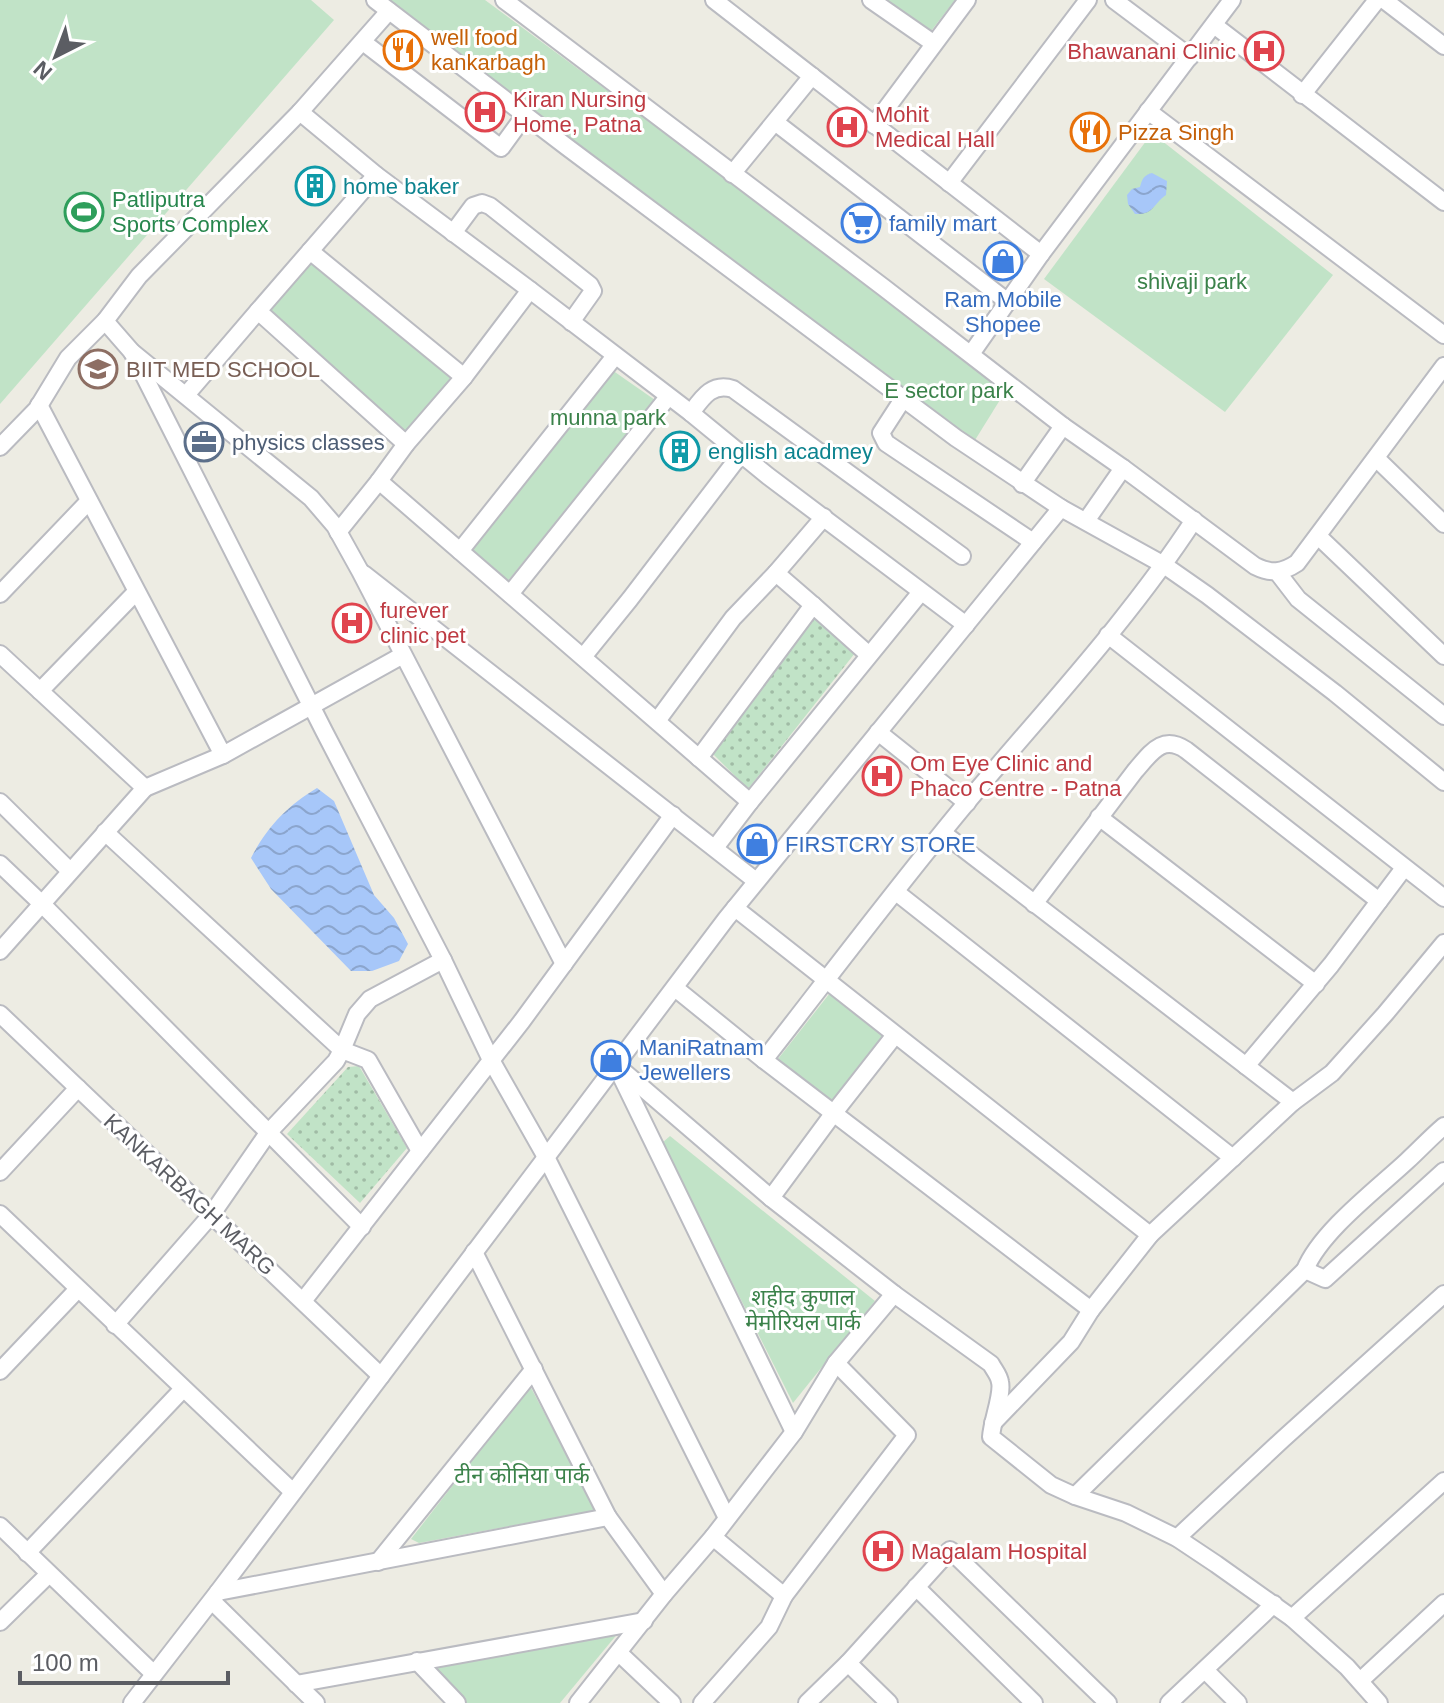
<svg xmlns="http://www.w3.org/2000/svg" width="1444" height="1703" font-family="Helvetica,'Noto Sans Devanagari',sans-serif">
<defs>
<pattern id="grass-dots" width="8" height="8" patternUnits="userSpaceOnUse" patternTransform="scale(2)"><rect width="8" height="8" fill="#c1e3c7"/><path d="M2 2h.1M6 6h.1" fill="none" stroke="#a0bba5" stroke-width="1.8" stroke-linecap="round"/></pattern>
<pattern id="water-waves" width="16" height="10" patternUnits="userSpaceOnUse" patternTransform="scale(2)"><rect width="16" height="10" fill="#a7c7f9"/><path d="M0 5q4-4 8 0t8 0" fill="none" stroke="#8ba5cd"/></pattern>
</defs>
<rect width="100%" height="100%" fill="#edece3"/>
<!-- grass -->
<g fill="url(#grass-dots)">
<polygon points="812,614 855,653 748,789 713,754"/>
<polygon points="359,1066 407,1148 360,1203 287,1134 348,1067"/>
</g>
<!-- park -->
<g fill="#c1e3c7">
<polygon points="0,0 311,0 334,20 0,404"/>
<polygon points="387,0 485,0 1008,387 967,453"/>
<polygon points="883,0 955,0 928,35"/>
<polygon points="1152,133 1333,275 1225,412 1044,279"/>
<polygon points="309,260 453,376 405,435 269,308"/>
<polygon points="612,370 655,400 507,582 470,548"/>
<polygon points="830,993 885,1036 834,1102 778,1059"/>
<polygon points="670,1136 875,1301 793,1403 662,1143"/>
<polygon points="530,1386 596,1510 419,1543 411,1539"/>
<polygon points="617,1629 619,1632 560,1703 465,1703 432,1668"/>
</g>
<!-- water -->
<g fill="url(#water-waves)">
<path d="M1152,173L1167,181L1166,195C1152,205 1154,215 1135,214L1128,204L1127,195L1132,189L1140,187C1142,179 1144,175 1152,173Z"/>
<path d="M317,788L334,801L374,895L394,918L408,944L399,961L372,971H351L271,889L251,858C267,827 287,806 317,788Z"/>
</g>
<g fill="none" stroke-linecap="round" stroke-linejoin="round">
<defs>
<g id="minor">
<polyline points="375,0 567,147 956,438 1061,508 1164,565 1207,595 1335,693 1444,782"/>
<path d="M504,0L883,287L1063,426L1123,468L1255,566C1271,574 1282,573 1297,563L1444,366"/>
<polyline points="714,0 1041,254"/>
<polyline points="871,0 933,43"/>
<polyline points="1114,0 1190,57"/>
<polyline points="1384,0 1444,46"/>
<polyline points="1214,25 1444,202"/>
<polyline points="363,42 501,148 525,115"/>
<polyline points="1302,95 1377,0"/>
<polyline points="1148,111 1444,335"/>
<polyline points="300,112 376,175 530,290 691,413 768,476 966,625"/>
<polyline points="775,122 1008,302"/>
<polyline points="874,125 967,0"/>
<polyline points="732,174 812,76"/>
<polyline points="376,175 258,311 406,444"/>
<polyline points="949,183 1088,0"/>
<polyline points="453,233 473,206 482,203 490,206 590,285 593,291 571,322"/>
<polyline points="310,251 464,377"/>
<polyline points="105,321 132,352 311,498 335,526 360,571 564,964"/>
<polyline points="132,352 324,731 443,960 491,1060 546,1157 727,1518"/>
<polyline points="971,354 1041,254 1232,0"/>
<polyline points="186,395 258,311"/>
<polyline points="903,399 881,433 886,443 1033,542"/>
<polyline points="39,405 223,755"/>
<path d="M691,413C702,398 712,382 733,389L962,556"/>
<polyline points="0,447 37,409 68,358 105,321 139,276 300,112 389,11"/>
<polyline points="1376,458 1444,524"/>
<polyline points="379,481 406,444 464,377 530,290"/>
<polyline points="1022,484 1063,426"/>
<path d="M1194,520C1128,621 1045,709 968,801C898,885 832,973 764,1060L1091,1310L1150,1235L1293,1102L1332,1073L1385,1014L1444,943"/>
<polyline points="1086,521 1123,468"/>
<polyline points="338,532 379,481 750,802"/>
<polyline points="1318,536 1444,656"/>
<polyline points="460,551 615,356"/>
<polyline points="776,573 813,605"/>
<polyline points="1278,573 1298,599 1444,716"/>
<polyline points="364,574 756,881"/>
<polyline points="0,594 89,501"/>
<polyline points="510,594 668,397"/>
<polyline points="1108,635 1444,898"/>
<polyline points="0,654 145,788 0,951"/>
<polyline points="583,657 630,599 741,454"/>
<polyline points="40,691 136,592"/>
<polyline points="657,721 733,618 776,573 824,517"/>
<polyline points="878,732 967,803"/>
<polyline points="699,758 813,605 869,655"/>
<polyline points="145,788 223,755 403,655"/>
<polyline points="0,802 70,871"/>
<polyline points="1099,817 1316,984"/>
<polyline points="105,832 342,1050 336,1061 268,1133 212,1214 115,1325"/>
<polyline points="943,833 1293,1102"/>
<polyline points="715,848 750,802 921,592"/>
<polyline points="0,864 41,903 362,1227"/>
<polyline points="896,892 1233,1158"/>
<path d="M1034,904L1135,771C1151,753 1162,734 1186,750L1379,901"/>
<polyline points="735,908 1150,1235"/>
<polyline points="675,988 764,1060"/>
<polyline points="0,1014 381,1376"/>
<path d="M616,1065L771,1198L894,1294L991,1364C994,1370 999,1375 1000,1382C1003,1394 992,1421 991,1437L1051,1485L1075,1496L1126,1513L1177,1538L1216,1564L1292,1618L1347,1667L1379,1703"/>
<polyline points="1246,1066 1331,965 1404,868"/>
<polyline points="618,1070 794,1432"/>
<polyline points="420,1151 368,1060 342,1050 357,1014 370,999 443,960"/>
<polyline points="0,1172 78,1088"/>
<polyline points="771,1198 833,1114 895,1035"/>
<polyline points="0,1214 293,1492"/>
<polyline points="474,1252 608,1517"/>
<path d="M1305,1270C1320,1232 1377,1189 1407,1161C1420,1149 1431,1137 1444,1126"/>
<polyline points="303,1301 522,1021 673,815"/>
<polyline points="0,1371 78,1289"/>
<polyline points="993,1423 1071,1342 1091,1310"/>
<polyline points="1075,1496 1305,1270 1325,1279 1444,1171"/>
<polyline points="0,1526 154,1674"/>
<polyline points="713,1537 784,1596 907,1435 836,1363"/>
<polyline points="1177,1538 1283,1439 1444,1294"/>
<polyline points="27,1553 183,1389"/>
<polyline points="378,1562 534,1369"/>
<polyline points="916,1587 1034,1703"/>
<polyline points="218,1592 608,1517 664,1594"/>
<polyline points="212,1601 316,1703"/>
<polyline points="1292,1618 1444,1481"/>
<polyline points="0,1622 49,1574"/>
<polyline points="619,1653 672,1703"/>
<polyline points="417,1661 457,1703"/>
<polyline points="848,1663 950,1550 1108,1703"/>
<polyline points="1205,1670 1238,1703"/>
<polyline points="1360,1681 1444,1603"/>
<polyline points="296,1684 644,1621"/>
<polyline points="132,1703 218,1592 726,919 1061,508"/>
<polyline points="578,1703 664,1594 713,1537 794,1432 836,1363 894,1294"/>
<polyline points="702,1703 769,1627 784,1596"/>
<polyline points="807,1703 848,1663 889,1703"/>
<polyline points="1169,1703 1274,1604"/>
</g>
</defs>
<!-- minor casing -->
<use href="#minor" stroke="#babbc1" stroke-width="20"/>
<!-- minor -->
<use href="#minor" stroke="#fff" stroke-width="16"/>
</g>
<!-- icons -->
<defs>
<symbol id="restaurant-ring" viewBox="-11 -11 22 22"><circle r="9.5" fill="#fff" stroke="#e8710a" stroke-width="1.5"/><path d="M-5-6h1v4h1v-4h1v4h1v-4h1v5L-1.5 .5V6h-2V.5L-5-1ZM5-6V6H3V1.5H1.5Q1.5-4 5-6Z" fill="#e8710a"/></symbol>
<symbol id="hospital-ring" viewBox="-11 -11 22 22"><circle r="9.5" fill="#fff" stroke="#e0444e" stroke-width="1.5"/><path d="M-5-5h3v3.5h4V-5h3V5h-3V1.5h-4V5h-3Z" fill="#e0444e"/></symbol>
<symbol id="building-ring" viewBox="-11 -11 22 22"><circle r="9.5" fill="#fff" stroke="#0f9aa8" stroke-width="1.5"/><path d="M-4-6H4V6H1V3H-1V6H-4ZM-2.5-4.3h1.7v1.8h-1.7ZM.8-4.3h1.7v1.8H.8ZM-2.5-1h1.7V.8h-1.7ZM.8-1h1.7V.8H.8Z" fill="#0f9aa8"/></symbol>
<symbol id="stadium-ring" viewBox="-11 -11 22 22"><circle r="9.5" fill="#fff" stroke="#2e9e5b" stroke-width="1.5"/><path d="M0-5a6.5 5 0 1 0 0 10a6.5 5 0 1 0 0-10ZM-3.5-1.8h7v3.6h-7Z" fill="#2e9e5b"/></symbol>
<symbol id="supermarket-ring" viewBox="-11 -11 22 22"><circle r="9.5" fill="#fff" stroke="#3f7fe0" stroke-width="1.5"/><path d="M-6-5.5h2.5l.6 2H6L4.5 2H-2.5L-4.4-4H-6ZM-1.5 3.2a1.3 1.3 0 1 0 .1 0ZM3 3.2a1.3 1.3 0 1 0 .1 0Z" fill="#3f7fe0"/></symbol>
<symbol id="shop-ring" viewBox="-11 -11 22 22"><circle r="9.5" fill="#fff" stroke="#3f7fe0" stroke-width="1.5"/><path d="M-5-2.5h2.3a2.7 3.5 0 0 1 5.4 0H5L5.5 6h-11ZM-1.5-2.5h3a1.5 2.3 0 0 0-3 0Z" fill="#3f7fe0"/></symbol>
<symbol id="school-ring" viewBox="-11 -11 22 22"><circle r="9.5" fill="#fff" stroke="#8d6e63" stroke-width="1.5"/><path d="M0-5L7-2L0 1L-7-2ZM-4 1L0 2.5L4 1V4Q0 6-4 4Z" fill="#8d6e63"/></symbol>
<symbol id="office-ring" viewBox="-11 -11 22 22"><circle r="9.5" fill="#fff" stroke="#5c6f8a" stroke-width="1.5"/><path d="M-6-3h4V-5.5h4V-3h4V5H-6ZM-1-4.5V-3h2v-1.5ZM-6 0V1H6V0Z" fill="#5c6f8a"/></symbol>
</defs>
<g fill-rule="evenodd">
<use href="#restaurant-ring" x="381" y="28" width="44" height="44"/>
<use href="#hospital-ring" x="1242" y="29" width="44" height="44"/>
<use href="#hospital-ring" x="463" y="90" width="44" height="44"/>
<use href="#hospital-ring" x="825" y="105" width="44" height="44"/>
<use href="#restaurant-ring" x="1068" y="110" width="44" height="44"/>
<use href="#building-ring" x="293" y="164" width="44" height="44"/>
<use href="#stadium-ring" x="62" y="190" width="44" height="44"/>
<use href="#supermarket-ring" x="839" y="201" width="44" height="44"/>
<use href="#shop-ring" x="981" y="239" width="44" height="44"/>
<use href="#school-ring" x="76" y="347" width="44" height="44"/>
<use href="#office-ring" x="182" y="420" width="44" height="44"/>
<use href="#building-ring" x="658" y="429" width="44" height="44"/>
<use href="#hospital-ring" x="330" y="601" width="44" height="44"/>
<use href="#hospital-ring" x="860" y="754" width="44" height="44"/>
<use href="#shop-ring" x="735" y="822" width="44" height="44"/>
<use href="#shop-ring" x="589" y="1038" width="44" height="44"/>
<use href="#hospital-ring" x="861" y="1529" width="44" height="44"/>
</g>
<g text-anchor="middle" stroke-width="6" stroke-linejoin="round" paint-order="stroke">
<!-- food labels -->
<g font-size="22" fill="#c56008" stroke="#fff" text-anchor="start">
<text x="431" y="45">well food<tspan x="431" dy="25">kankarbagh</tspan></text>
<text x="1118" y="140">Pizza Singh</text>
</g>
<!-- health labels -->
<g font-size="22" fill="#be3a42" stroke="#fff" text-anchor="start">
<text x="1236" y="59" text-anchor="end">Bhawanani Clinic</text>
<text x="513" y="107">Kiran Nursing<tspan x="513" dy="25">Home, Patna</tspan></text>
<text x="875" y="122">Mohit<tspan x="875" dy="25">Medical Hall</tspan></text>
<text x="380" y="618">furever<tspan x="380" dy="25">clinic pet</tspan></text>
<text x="910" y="771">Om Eye Clinic and<tspan x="910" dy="25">Phaco Centre - Patna</tspan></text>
<text x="911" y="1559">Magalam Hospital</text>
</g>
<!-- culture labels -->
<g font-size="22" fill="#0d838f" stroke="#fff" text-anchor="start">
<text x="343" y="194">home baker</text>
<text x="708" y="459">english acadmey</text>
</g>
<!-- leisure labels -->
<g font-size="22" fill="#27864d" stroke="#fff" text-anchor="start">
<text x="112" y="207">Patliputra<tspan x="112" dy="25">Sports Complex</tspan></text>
</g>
<!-- shop labels -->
<g font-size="22" fill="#366cbe" stroke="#fff" text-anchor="start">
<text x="889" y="231">family mart</text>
<text x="1003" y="307" text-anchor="middle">Ram Mobile<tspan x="1003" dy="25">Shopee</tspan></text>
<text x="785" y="852">FIRSTCRY STORE</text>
<text x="639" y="1055">ManiRatnam<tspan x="639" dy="25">Jewellers</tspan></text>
</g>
<!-- park labels -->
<g font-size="22" fill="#3b824a" stroke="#fff">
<text x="1192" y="289">shivaji park</text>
<text x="949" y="398">E sector park</text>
<text x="608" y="425">munna park</text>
<text x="803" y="1305">शहीद कुणाल<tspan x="803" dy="25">मेमोरियल पार्क</tspan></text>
<text x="522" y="1483">टीन कोनिया पार्क</text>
</g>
<!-- education labels -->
<g font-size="22" fill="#785e54" stroke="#fff" text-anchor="start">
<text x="126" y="377">BIIT MED SCHOOL</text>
</g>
<!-- service labels -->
<g font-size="22" fill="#4e5e75" stroke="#fff" text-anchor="start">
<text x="232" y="450">physics classes</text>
</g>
<!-- street labels -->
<g font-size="22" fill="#5b5d63" stroke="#fff">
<text transform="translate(190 1194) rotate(43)" y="8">KANKARBAGH MARG</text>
</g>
</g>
<!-- north arrow -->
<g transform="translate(56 56) rotate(222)" stroke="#ffffff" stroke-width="6" paint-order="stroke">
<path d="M0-6L14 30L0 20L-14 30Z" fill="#5b5d63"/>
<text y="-12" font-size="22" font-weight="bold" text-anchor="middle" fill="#5b5d63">N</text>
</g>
<!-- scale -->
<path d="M20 1671v12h208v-12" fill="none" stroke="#5b5d63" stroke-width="4"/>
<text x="32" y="1671" font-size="24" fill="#5b5d63" stroke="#ffffff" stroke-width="6" paint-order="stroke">100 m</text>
</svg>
